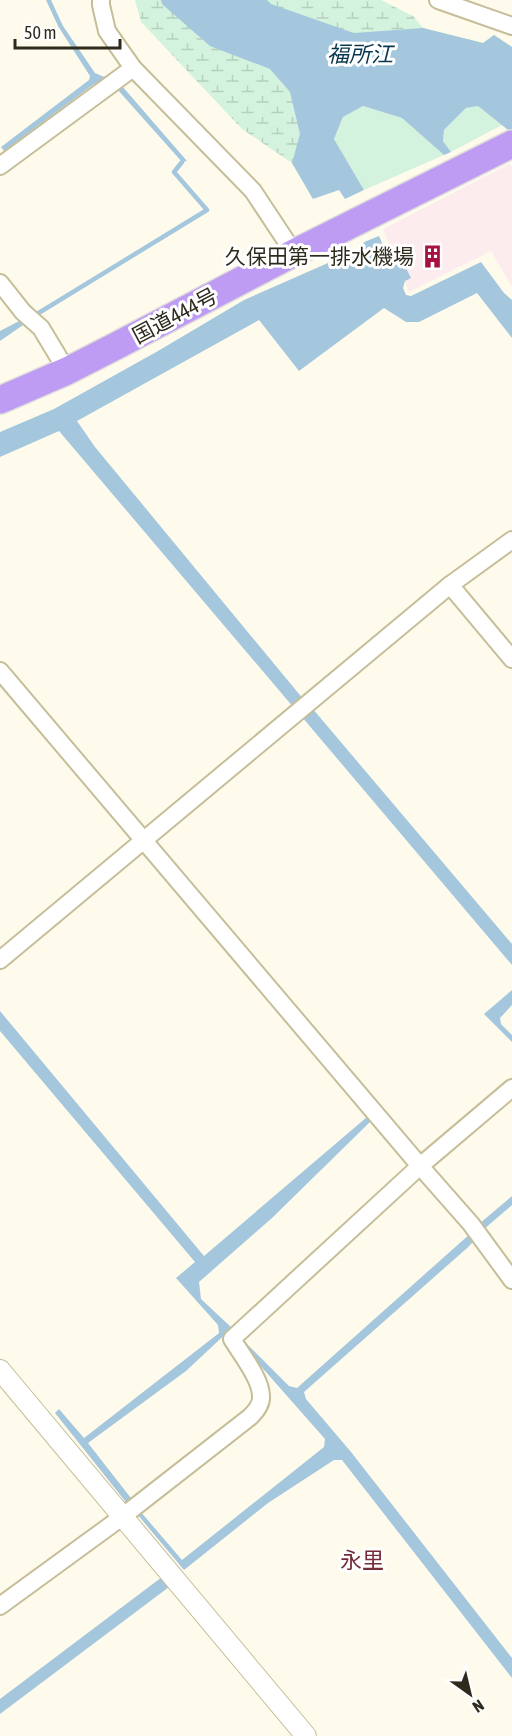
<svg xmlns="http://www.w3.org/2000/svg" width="512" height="1736" font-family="'Asap Condensed','Noto Sans JP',sans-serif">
<defs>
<pattern id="wetland-marsh" width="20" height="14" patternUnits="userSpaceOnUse" patternTransform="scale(1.5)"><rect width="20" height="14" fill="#d4f3de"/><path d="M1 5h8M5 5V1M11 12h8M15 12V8" fill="none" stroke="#b6d0be"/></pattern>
</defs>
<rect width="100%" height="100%" fill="#fefbec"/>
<!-- industrial -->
<polygon fill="#fcecee" points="509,164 512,166 512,287 491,251 409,292 383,229"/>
<!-- green -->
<g fill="#d4f3de">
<polygon points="363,106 402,118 444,155 364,190 334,139 343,117"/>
<polygon points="478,106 502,125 451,152 443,141 444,130 466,108"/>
</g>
<!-- wetland -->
<g fill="url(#wetland-marsh)">
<polygon points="135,0 182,0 296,82 313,199 292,163 242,129 141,22"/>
<polygon points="234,0 381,0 413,16 423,28 483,43 494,35 512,47 359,39"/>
</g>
<!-- water -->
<g fill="#a4c7de">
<polygon points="46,0 51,0 63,26 95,73 109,79 104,83 94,84 4,151 1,147 89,80 90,76 58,26"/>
<polygon points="161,0 267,0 271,4 354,33 423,28 483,43 494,35 512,47 512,133 478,106 466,108 444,130 443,141 451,152 444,155 402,118 363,106 343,117 334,139 364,190 345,199 339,190 313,199 292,163 300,134 290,92 270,69 210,46 162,4"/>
<polygon points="122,86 187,161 182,162 117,89"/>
<polygon points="379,236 386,252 394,255 399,267 404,264 411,278 405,281 403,288 406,295 411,296 481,262 504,293 512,300 512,338 477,293 419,322 406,322 384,308 299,371 259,320 77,421 95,447 304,700 294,708 59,431 0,457 0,432 54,409 158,351 244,300 362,248 364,242"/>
<polygon points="23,319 26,323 0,341 0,331"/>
<polygon points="312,708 512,944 512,965 302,717"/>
<polygon points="512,990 512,1005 500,1018 501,1024 512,1035 512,1042 484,1014"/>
<polygon points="0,1011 204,1256 367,1117 371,1121 272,1218 199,1282 201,1299 232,1328 186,1371 88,1443 134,1502 129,1506 55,1413 59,1409 84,1438 219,1333 218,1325 176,1278 195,1262 0,1031"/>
<polygon points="512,1196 512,1205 483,1230 479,1224"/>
<polygon points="471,1233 476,1239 466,1249 304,1392 306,1399 351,1452 512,1658 512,1678 342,1460 334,1460 268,1503 184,1570 137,1514 140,1511 182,1560 324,1447 325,1439 243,1346 246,1343 289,1386 297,1388"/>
<polygon points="162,1577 169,1587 0,1714 0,1699"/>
</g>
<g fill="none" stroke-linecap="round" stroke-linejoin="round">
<!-- stream -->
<polyline stroke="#a4c7de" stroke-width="4.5" points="37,314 207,210 174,172 182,162"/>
<defs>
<g id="minor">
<polyline points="101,0 101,5 107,31 133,68 253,191 294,253"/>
<polyline points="438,0 512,26"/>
<polyline points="0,166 133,68"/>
<polyline points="0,283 23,312 41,328 67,371"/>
<polyline points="450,585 512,659"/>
<polyline points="0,671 420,1166 471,1224 512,1280"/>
<polyline points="0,960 450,585 512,540"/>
<path d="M0,1606L122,1517L250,1417C256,1411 262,1404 261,1396C261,1379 241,1354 232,1339L420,1166L512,1088"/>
</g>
<polyline id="tertiary" points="0,1370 306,1736"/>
<polyline id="trunk" points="0,400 67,371 114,347 294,253 512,144"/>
</defs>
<!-- minor casing -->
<use href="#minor" stroke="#c6be99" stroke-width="20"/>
<!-- tertiary casing -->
<use href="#tertiary" stroke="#c6be99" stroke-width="22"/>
<!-- trunk casing -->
<use href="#trunk" stroke="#dedddb" stroke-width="30"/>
<!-- minor -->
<use href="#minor" stroke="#fff" stroke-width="16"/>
<!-- tertiary -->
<use href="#tertiary" stroke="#fff" stroke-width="20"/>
<!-- trunk -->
<use href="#trunk" stroke="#be9cf4" stroke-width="27"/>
</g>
<!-- icons -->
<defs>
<symbol id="building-bare" viewBox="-9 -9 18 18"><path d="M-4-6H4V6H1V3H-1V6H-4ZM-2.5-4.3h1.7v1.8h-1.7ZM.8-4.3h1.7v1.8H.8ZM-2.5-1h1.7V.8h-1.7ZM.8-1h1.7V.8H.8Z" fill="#a8113e" stroke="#fff" stroke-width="2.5" paint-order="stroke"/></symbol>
</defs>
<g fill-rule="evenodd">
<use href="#building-bare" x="416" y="240" width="33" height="33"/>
</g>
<g text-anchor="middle" stroke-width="6" stroke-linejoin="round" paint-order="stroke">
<!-- poi labels -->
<g font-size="21" fill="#2e2b1d" stroke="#fff" text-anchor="end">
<text x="414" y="264">久保田第一排水機場</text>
</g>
<!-- street labels -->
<g font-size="21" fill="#2e2b1d" stroke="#fff">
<text transform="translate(175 316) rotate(-28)" y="7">国道444号</text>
</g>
<!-- water labels -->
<g font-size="22" font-style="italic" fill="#08374f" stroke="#fff">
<text x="360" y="62">福所江</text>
</g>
<!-- neighbourhood labels -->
<g font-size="22" fill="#742d38" stroke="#fff">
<text x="362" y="1568">永里</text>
</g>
</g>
<!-- north arrow -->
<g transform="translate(470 1694) rotate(146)" stroke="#ffffff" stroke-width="4.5" paint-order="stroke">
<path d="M0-4.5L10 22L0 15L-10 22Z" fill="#2e2b1d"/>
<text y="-9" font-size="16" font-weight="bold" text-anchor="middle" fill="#2e2b1d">N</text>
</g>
<!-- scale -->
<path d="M15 39v9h105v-9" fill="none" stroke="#2e2b1d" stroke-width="3"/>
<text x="24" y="39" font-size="18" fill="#2e2b1d" stroke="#ffffff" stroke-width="4.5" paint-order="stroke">50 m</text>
</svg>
